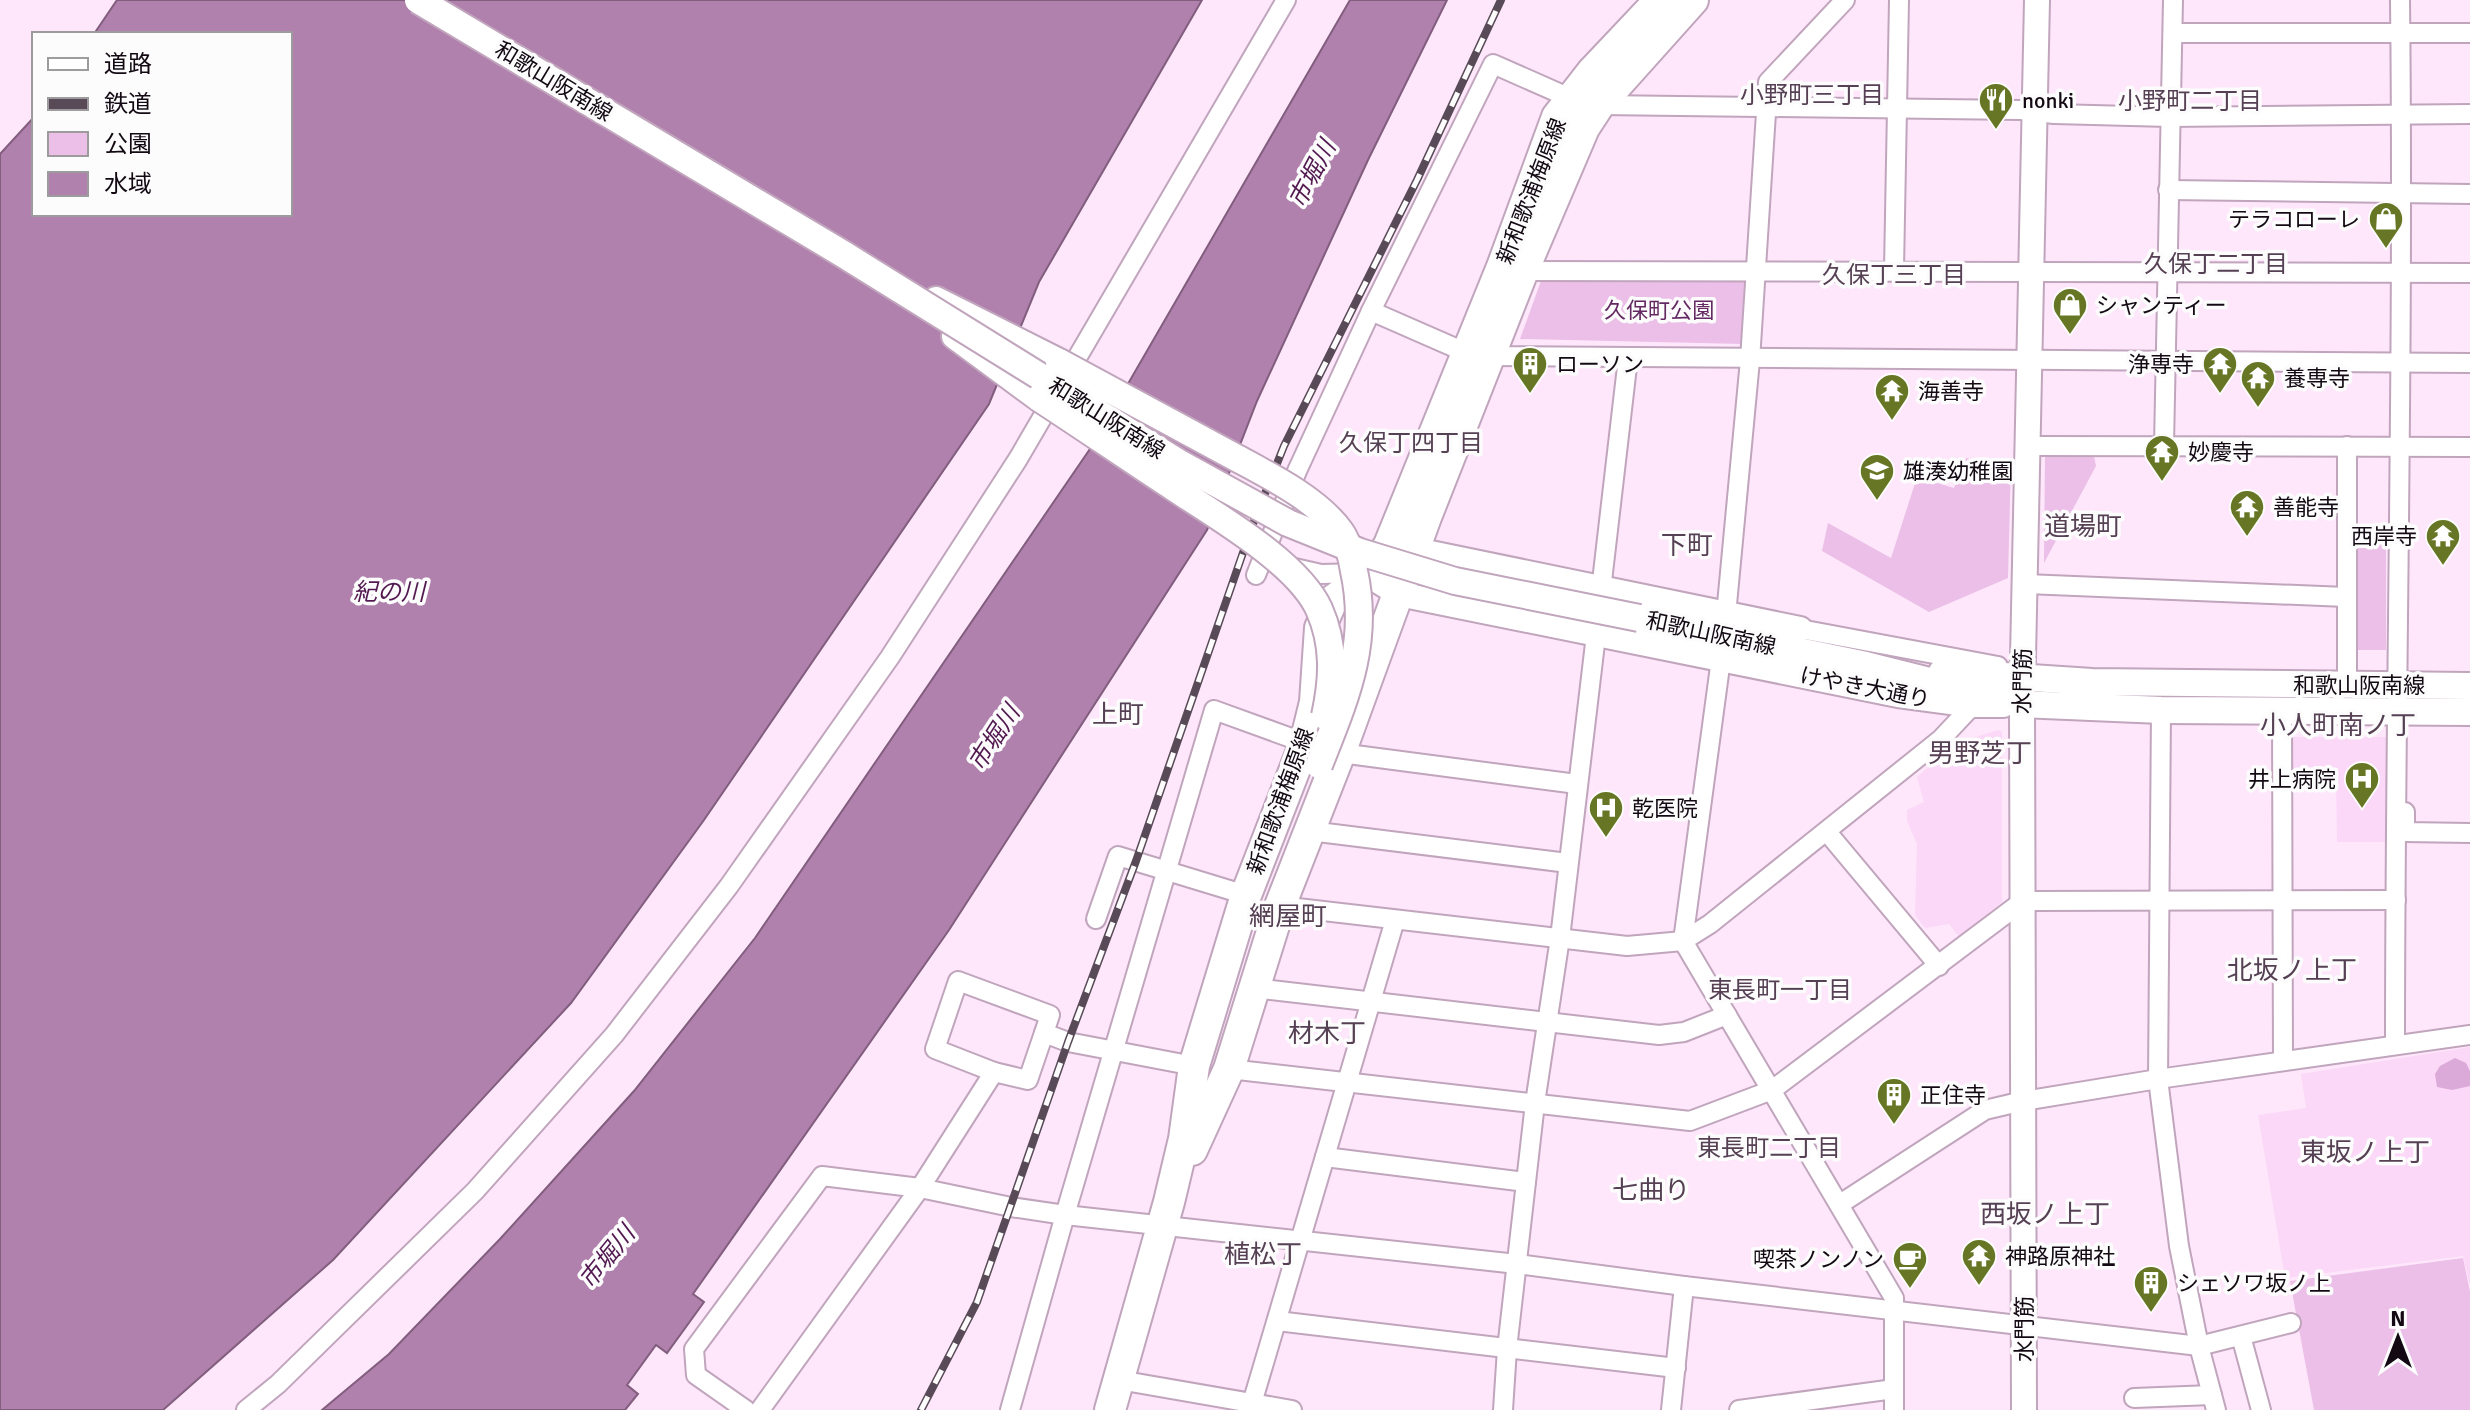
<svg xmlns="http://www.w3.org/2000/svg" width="2470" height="1410" font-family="Signika,'Noto Sans JP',sans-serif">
<rect width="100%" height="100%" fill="#fee7fb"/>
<!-- built -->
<g fill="#fbd8f7">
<polygon points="1998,730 2002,732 2002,902 1959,937 1949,924 1925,928 1915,915 1917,844 1907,821 1907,810 1924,802 1917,777 1957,743"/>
<polygon points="2292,737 2388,737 2388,842 2337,842 2336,778 2292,777"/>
<polygon points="2470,1047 2470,1285 2463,1256 2285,1278 2258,1115 2306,1108 2301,1074"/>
</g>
<!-- green -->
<g fill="#ebbfe7">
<polygon points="1542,278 1744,278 1743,344 1520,339"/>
<polygon points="2045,456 2094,456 2096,466 2044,563"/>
<polygon points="1966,458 1980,462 2011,462 2008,578 1929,612 1822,551 1828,523 1891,558 1917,477 1954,488"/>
<rect x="2353" y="530" width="33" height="120"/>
<polygon points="2463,1258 2470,1292 2470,1410 2314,1410 2290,1281"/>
</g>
<!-- forest -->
<polygon fill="#dcaad8" points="2455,1058 2466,1063 2470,1071 2470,1086 2452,1090 2437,1087 2435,1074 2440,1066"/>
<!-- water -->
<g fill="#b181ad" stroke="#815d7e" stroke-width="2">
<polygon points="117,0 1202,0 1039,282 989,404 704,820 571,1003 333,1260 163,1410 0,1410 0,154 34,117 34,214 290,214 290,34 94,34"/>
<polygon points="1350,0 1447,0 1368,160 1257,401 1207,530 949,930 693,1294 704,1302 667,1353 656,1345 627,1385 638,1394 625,1410 322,1410 389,1354 500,1239 634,1091 755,938 1092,446"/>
</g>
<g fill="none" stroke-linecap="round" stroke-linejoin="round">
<defs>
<g id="minor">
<polyline points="2173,33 2470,33"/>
<polyline points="2168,190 2470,194"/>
<polyline points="1894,270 1899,0"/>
<polyline points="1523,271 2470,273"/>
<polyline points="1371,311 1467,353 1490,356 2470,363"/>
<polyline points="2028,446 2470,447"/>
<polyline points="2164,446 2173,0"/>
<polyline points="1286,566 1321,574 1363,573"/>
<polyline points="1256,575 1297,471 1371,311 1493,64 1570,98 1599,105 2021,110 2054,114 2169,117 2470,114"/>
<polyline points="2024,584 2346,597"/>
<polyline points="1601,590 1628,358"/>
<polyline points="1726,615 1750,360 1768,82 1845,0"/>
<polyline points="1800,629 1998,666"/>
<polyline points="1721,659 1683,941 1894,1298 1894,1410"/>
<polyline points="2347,686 2347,446"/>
<polyline points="2161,710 2158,1079 2179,1246 2199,1346 2216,1410"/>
<polyline points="2282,710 2283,1061"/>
<polyline points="2405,812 2405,832 2470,833"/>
<polyline points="1310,831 1568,863"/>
<polyline points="1827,832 1939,966"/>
<polyline points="1280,906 1627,946 1683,941 1710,924 1941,739 1973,705"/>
<polyline points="1096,919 1118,856 1246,895"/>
<polyline points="1254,988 1659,1035 1684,1032 1727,1015"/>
<path d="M2395,1045C2395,697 2404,348 2400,0"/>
<polyline points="1229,1069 1690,1121 1772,1090 2023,901 2396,900"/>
<polyline points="994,1072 935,1049 958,981 1050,1015 1044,1033 1068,1042 1194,1066"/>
<polyline points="1325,1157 1526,1182"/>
<polyline points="1840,1204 1985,1110 2023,1101 2158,1079 2470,1035"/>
<polyline points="1277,1321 1676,1368"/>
<polyline points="2241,1336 2261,1410"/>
<polyline points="1119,1380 1292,1410"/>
<polyline points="2134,1398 2212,1395"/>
<polyline points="246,1410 278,1384 475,1191 614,1035 729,886 890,657 1018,459 1286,0"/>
<polyline points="746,1410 696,1375 694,1349 822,1176 920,1188 1011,1207 1065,1215 1517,1264 1684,1286 2199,1346 2291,1323"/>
<polyline points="760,1410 920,1188 994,1072 1028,1080 1044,1033"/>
<polyline points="1010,1410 1065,1215 1214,710 1305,743 1340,753 1577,784"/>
<polyline points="1250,1410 1395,920"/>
<polyline points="1503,1410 1507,1349 1535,1103 1560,938 1596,635"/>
<polyline points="1671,1410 1684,1286"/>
<polyline points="1739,1410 1894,1389"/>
</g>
<g id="tertiary">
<polyline points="1800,629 1416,550 1400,553 1371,573 1378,581 1399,594 1898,695 1973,705 2003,705"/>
<polyline points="2024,1410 2022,704 2037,0"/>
</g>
<g id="secondary">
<polyline points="936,300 1059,362"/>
<polyline points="955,336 1039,398"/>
<polyline points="1639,618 1866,665 2022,704 2161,710 2470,712"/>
<polyline points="1942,672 2092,682 2470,686"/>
</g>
<g id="primary">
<polyline points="1192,1150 1229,1069 1280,906 1340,753 1426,517 1523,271 1584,128 1599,105 1693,0"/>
<polyline points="1110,1410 1169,1202 1184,1139 1194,1066 1246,895 1305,743 1315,702 1320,628 1332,601 1371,573 1389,545 1502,267 1557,117 1592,72 1660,0"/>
</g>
</defs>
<!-- minor casing -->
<use href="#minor" stroke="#c0a5bd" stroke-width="22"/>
<!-- tertiary casing -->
<use href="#tertiary" stroke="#c0a5bd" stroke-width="28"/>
<!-- secondary casing -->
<use href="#secondary" stroke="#c0a5bd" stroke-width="30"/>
<!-- primary casing -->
<use href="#primary" stroke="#c0a5bd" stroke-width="34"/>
<!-- minor -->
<use href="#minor" stroke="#fff" stroke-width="18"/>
<!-- tertiary -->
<use href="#tertiary" stroke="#fff" stroke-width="24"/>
<!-- secondary -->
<use href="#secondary" stroke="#fff" stroke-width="26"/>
<!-- primary -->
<use href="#primary" stroke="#fff" stroke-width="30"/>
<defs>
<polyline id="rail" points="921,1410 977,1302 1068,1042 1136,861 1254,521 1284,446 1417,180 1501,0"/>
</defs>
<!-- rail casing -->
<use href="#rail" stroke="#584b57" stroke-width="8"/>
<!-- rail -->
<use href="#rail" stroke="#fcfcfc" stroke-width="5" stroke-dasharray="15" stroke-linecap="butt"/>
<defs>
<g id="secondary-bridge">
<polyline points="418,0 843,254 1181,464 1288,523 1360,552 1455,581 1639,618"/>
<path d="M1059,362C1117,393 1174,424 1231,455C1266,474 1316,498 1340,531C1348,542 1352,558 1354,571C1370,644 1345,699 1319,765"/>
<path d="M1039,398C1085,428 1130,459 1176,489C1218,517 1298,563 1319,609C1335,645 1333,679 1325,716"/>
</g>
</defs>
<!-- secondary-bridge casing -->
<use href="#secondary-bridge" stroke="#c0a5bd" stroke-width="30" stroke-linecap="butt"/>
<!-- secondary-bridge -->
<use href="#secondary-bridge" stroke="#fff" stroke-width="26"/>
</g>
<!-- icons -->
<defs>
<symbol id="restaurant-pin" viewBox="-11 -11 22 30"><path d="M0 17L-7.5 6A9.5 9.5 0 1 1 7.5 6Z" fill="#677624" stroke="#fcfcfc"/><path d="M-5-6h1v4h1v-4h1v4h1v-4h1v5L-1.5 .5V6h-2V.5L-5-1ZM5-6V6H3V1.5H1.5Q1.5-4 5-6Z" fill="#fff"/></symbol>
<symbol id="shop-pin" viewBox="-11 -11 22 30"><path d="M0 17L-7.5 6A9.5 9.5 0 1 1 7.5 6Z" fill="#677624" stroke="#fcfcfc"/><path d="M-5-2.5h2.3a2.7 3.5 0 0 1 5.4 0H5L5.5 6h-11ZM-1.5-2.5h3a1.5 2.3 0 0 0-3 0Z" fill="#fff"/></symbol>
<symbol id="building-pin" viewBox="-11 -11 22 30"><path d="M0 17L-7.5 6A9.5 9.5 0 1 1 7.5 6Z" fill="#677624" stroke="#fcfcfc"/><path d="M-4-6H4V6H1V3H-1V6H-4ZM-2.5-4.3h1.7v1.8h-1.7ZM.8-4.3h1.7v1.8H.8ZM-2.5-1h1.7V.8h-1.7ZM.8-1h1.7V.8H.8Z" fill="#fff"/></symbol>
<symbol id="temple-pin" viewBox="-11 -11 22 30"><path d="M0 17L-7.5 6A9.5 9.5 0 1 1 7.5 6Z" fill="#677624" stroke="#fcfcfc"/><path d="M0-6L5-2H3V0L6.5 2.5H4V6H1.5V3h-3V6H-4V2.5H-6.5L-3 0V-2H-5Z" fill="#fff"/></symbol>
<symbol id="school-pin" viewBox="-11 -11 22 30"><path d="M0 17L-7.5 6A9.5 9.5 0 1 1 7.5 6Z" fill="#677624" stroke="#fcfcfc"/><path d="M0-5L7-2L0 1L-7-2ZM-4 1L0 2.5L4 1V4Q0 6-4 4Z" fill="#fff"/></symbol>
<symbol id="hospital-pin" viewBox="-11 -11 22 30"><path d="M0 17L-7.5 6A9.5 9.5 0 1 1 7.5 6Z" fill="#677624" stroke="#fcfcfc"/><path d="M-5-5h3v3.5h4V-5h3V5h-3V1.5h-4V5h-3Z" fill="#fff"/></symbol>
<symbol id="cafe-pin" viewBox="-11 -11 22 30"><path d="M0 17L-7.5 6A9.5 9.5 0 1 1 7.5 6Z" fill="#677624" stroke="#fcfcfc"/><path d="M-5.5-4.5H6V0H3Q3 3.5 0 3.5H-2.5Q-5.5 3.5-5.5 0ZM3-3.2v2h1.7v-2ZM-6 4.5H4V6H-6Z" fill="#fff"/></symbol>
</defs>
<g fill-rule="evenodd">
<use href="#restaurant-pin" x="1976" y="80" width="40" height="54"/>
<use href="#shop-pin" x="2366" y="199" width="40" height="54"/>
<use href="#shop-pin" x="2050" y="285" width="40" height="54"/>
<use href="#building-pin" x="1510" y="344" width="40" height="54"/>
<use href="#temple-pin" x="2200" y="344" width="40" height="54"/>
<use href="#temple-pin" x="2238" y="358" width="40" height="54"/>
<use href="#temple-pin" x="1872" y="371" width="40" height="54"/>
<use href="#temple-pin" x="2142" y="432" width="40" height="54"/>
<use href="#school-pin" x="1857" y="451" width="40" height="54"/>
<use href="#temple-pin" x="2227" y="487" width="40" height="54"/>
<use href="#temple-pin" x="2423" y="516" width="40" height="54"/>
<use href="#hospital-pin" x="2342" y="759" width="40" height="54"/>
<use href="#hospital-pin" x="1586" y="788" width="40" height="54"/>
<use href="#building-pin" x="1874" y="1075" width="40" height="54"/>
<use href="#temple-pin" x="1959" y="1236" width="40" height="54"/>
<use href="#cafe-pin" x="1890" y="1239" width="40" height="54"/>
<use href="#building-pin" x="2131" y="1263" width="40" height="54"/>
</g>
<g text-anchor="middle" stroke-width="7" stroke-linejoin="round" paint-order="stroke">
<!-- street labels -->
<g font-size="22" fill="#120912" stroke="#fcfcfc">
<text transform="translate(554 81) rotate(31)" y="8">和歌山阪南線</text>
<text transform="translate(1531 191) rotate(-69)" y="8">新和歌浦梅原線</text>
<text transform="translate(1107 418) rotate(32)" y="8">和歌山阪南線</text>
<text transform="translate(1711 633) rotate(12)" y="8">和歌山阪南線</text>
<text transform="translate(2022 681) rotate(-89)" y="8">水門筋</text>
<text x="2359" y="693">和歌山阪南線</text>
<text transform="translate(1865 687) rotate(11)" y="8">けやき大通り</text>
<text transform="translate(1280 801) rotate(-70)" y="8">新和歌浦梅原線</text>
<text transform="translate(2024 1329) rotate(-90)" y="8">水門筋</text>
</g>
<!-- poi labels -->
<g font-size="22" fill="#120912" stroke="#fcfcfc" text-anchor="start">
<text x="2022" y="108">nonki</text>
<text x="2360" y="227" text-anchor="end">テラコローレ</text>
<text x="2096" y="313">シャンティー</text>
<text x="1556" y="372">ローソン</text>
<text x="2194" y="372" text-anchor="end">浄専寺</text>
<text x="2284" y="386">養専寺</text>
<text x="1918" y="399">海善寺</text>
<text x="2188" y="460">妙慶寺</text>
<text x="1903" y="479">雄湊幼稚園</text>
<text x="2273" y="515">善能寺</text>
<text x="2417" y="544" text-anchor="end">西岸寺</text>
<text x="2336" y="787" text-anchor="end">井上病院</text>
<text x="1632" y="816">乾医院</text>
<text x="1920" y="1103">正住寺</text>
<text x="2005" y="1264">神路原神社</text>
<text x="1884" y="1267" text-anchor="end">喫茶ノンノン</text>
<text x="2177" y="1291">シェソワ坂ノ上</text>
</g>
<!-- park labels -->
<g font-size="22" fill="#642962" stroke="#fcfcfc">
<text x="1659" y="318">久保町公園</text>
</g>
<!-- neighbourhood labels -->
<g font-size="24" fill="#564054" stroke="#fcfcfc">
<text x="1812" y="103">小野町三丁目</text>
<text x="2190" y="109">小野町二丁目</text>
<text x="2216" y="272">久保丁二丁目</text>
<text x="1894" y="283">久保丁三丁目</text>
<text x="1411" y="451">久保丁四丁目</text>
<text x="1780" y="998">東長町一丁目</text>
<text x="1769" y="1156">東長町二丁目</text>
</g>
<!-- water labels -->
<g font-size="24" font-style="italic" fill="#521850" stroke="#fcfcfc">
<text transform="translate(1312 174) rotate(-62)" y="8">市堀川</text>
<text x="389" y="600">紀の川</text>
<text transform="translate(994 738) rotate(-57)" y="8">市堀川</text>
<text transform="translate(607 1257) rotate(-51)" y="8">市堀川</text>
</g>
<!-- quarter labels -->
<g font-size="26" fill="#564054" stroke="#fcfcfc">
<text x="2083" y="535">道場町</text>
<text x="1687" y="554">下町</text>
<text x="1118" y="723">上町</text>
<text x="2338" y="734">小人町南ノ丁</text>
<text x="1980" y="762">男野芝丁</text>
<text x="1288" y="925">網屋町</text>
<text x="2292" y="979">北坂ノ上丁</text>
<text x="1327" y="1042">材木丁</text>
<text x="2365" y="1161">東坂ノ上丁</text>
<text x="1651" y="1199">七曲り</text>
<text x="2045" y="1223">西坂ノ上丁</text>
<text x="1263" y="1263">植松丁</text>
</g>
</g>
<!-- legend -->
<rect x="32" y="32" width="260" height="184" fill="#fcfcfc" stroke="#9e9b9e" stroke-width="2"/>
<rect x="48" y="58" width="40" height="12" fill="#ffffff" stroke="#9e9b9e" stroke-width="2"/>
<text x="104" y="72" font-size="24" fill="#120912">道路</text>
<rect x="48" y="98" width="40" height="12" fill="#584b57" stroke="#9e9b9e" stroke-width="2"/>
<text x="104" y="112" font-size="24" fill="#120912">鉄道</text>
<rect x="48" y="132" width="40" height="24" fill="#ebbfe7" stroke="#9e9b9e" stroke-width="2"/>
<text x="104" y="152" font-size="24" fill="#120912">公園</text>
<rect x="48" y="172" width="40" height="24" fill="#b181ad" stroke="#9e9b9e" stroke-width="2"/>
<text x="104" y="192" font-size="24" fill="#120912">水域</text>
<!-- north arrow -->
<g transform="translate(2398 1338)" stroke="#fcfcfc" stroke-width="6" paint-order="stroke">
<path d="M0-6L14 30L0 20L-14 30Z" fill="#120912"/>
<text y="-12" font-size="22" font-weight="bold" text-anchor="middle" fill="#120912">N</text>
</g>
</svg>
